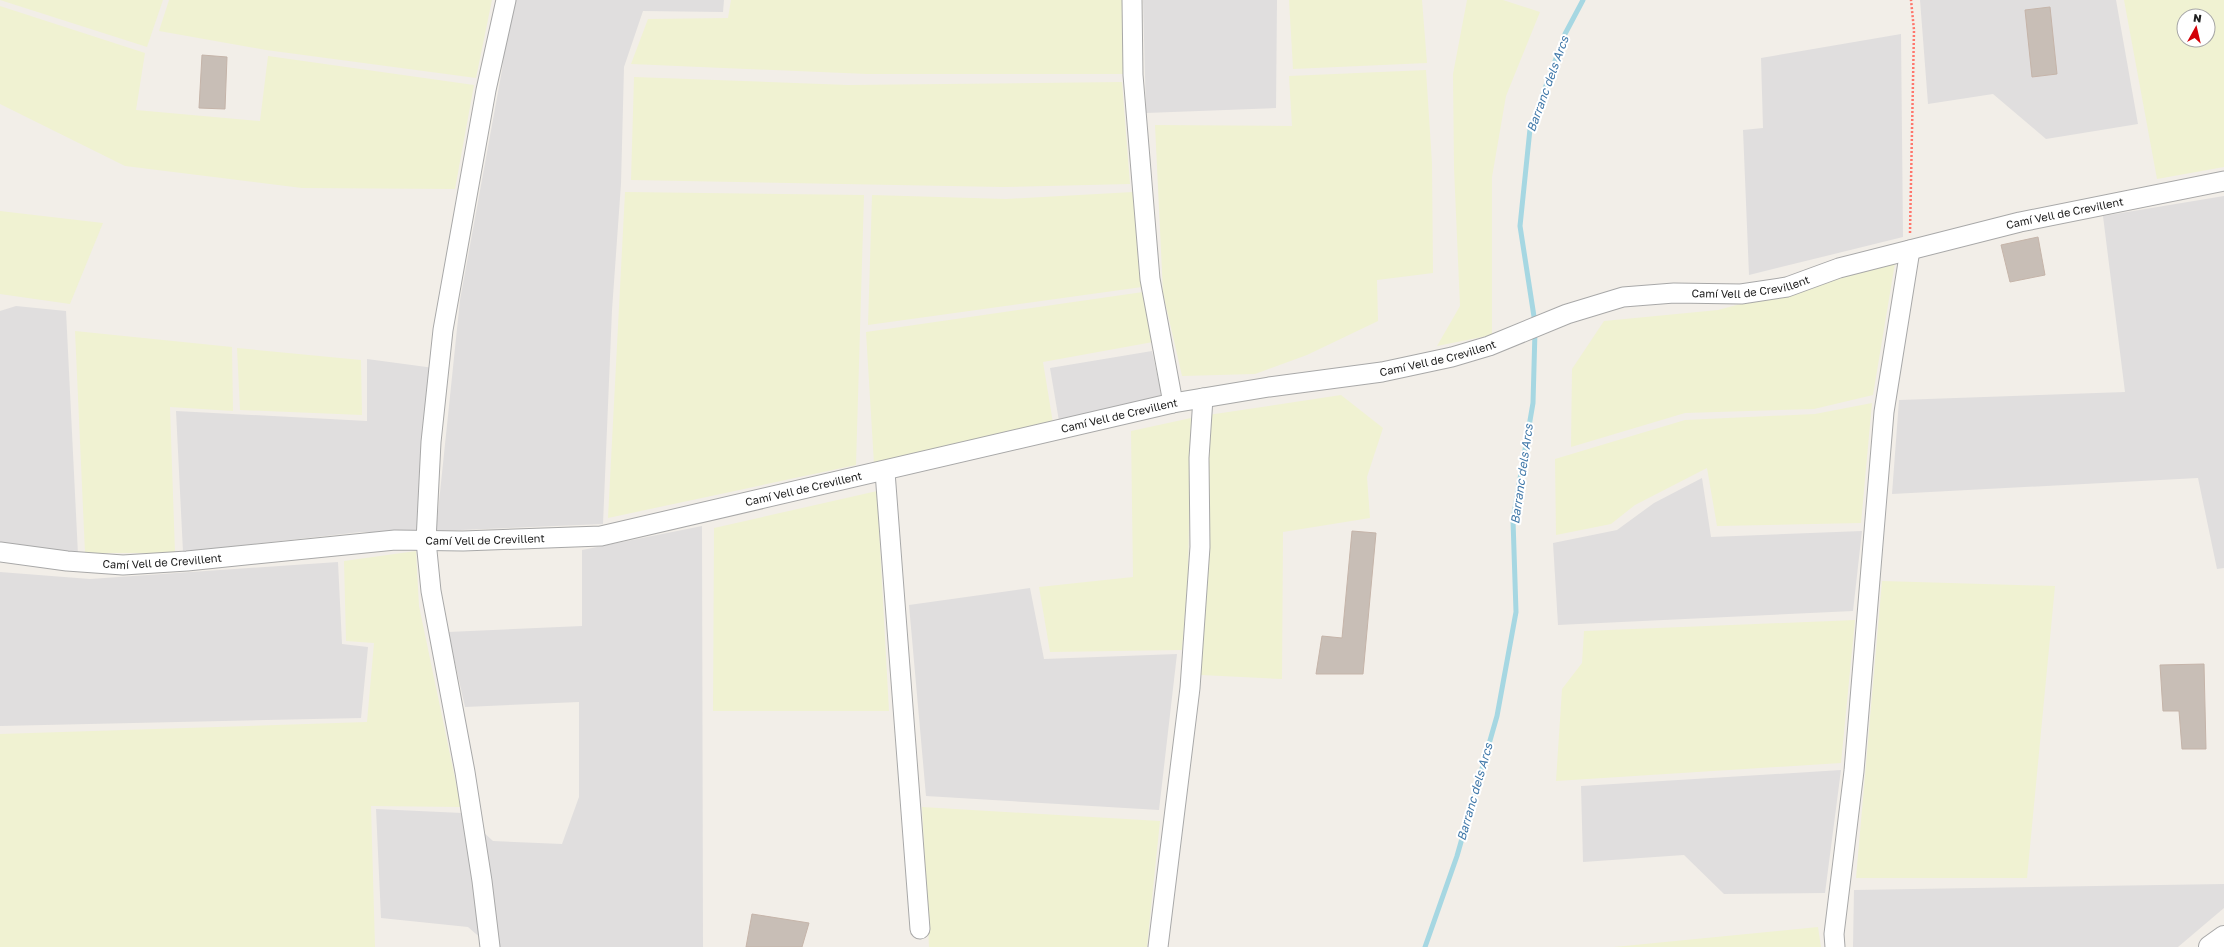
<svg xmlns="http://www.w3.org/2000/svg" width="2224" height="947" font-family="'Golos Text',sans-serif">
<rect width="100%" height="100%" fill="#f2eee8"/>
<!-- residential -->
<g fill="#e0dede">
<polygon points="511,0 724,0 723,12 643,11 624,67 621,184 612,310 603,524 436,531 460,300 502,70"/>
<polygon points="1143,0 1277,0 1276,108 1146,113"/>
<polygon points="1920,0 2116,0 2138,124 2046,139 1993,94 1928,104"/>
<polygon points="1901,34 1903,237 1749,275 1743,130 1763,128 1761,58"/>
<polygon points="2224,196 2224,568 2217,569 2198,478 1892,494 1899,400 2125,392 2103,216"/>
<polygon points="16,306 66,311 78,555 0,545 0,311"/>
<polygon points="1152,351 1162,397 1059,421 1050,368"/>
<polygon points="367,359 434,368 420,532 361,532 183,552 176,411 367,421"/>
<polygon points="1702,478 1711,537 1862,531 1853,611 1558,625 1553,543 1617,530 1654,503"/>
<polygon points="702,526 703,947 491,947 468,927 381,918 376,809 462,813 493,841 562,844 579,797 579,702 465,707 448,632 582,626 582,550"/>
<polygon points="338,562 342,644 368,647 361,718 0,726 0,572 90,579"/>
<polygon points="1030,588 1044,659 1177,654 1159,810 926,796 909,605"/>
<polygon points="1841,770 1825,893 1724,894 1684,855 1583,862 1581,786"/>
<polygon points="2224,884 2224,908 2178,947 1853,947 1854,890"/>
</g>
<!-- farmland -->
<g fill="#f0f2d2" fill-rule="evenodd">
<polygon points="0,0 163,0 147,47"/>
<polygon points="169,0 492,0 476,78 266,50 159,31"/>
<polygon points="731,0 1122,0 1126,74 867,74 631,64 648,19 728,18"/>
<polygon points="1289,0 1422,0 1427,63 1293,69"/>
<polygon points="1467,0 1503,0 1540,12 1506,96 1492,177 1492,335 1437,346 1460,306 1454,168 1453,74"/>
<path d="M2124,0H2224V167L2157,179ZM2184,16H2208V40H2184Z"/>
<polygon points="0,6 145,53 136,110 260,121 268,56 474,85 455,189 302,188 125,166 0,104"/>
<polygon points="1426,70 1432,163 1433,273 1377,280 1378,321 1307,355 1255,374 1182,376 1163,293 1155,125 1292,126 1289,76"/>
<polygon points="634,77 848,85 1122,82 1130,184 1003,187 631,180"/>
<polygon points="625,192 864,195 856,465 608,518"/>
<polygon points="1133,192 1142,287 868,325 872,195 1006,199"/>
<polygon points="0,211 103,223 70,304 0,294"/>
<polygon points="1895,263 1873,395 1814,409 1685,413 1571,447 1572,369 1604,321 1718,310"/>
<polygon points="1143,292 1153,342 1043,362 1053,423 874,464 866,332"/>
<polygon points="75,331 232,347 233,411 170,407 175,553 85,553"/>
<polygon points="237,348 361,360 362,415 240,410"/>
<polygon points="1341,395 1383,428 1367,477 1370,518 1283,532 1282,679 1201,675 1208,415"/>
<polygon points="1872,403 1861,523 1717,526 1707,468 1635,505 1611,524 1556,535 1555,459 1685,420 1815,414"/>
<polygon points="1191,418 1188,576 1182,650 1050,652 1039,587 1133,577 1131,431"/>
<polygon points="877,491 889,711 713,711 714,528"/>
<polygon points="416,551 419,606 461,807 371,806 375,947 0,947 0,734 367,722 374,643 346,641 344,561"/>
<polygon points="1882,581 2055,586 2027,878 1856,878"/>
<polygon points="1855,620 1841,763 1556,781 1562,689 1582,663 1584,631"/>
<polygon points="922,807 1160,821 1147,947 929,947"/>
<polygon points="1818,927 1821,947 1614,947"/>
</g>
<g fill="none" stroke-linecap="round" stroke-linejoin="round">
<!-- stream -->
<g stroke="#a6d7e2" stroke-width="5">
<polyline points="1535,323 1520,226 1530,129 1565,34 1583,0"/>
<polyline points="1425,947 1457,856 1497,716 1516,612 1513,520 1533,403 1535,331"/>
</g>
</g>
<!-- building -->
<g fill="#c8beb6" stroke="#c5b4a9">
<polygon points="2050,7 2057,74 2032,77 2025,10"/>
<polygon points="202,55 227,57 225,109 199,108"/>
<polygon points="2038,237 2045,275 2010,282 2001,245"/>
<polygon points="1352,531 1376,533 1363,674 1316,674 1322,636 1342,638"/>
<polygon points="2204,664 2206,749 2182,749 2179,711 2163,711 2160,665"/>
<polygon points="752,914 809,923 802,947 746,947"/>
</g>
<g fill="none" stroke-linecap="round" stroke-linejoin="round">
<defs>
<g id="minor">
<polyline points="1132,0 1133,75 1150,279 1173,403"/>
<polyline points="885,472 920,929"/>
<path id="s1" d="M0,552L67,561L123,565L187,561L395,540L463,541L601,536L1173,403L1269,387L1382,372L1452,357L1489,346L1567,314L1623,297L1674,293L1741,294L1787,287L1839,268L2020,222L2224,181"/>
<polyline points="490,947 482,881 465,772 431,591 426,541 431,442 443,330 486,90 506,0"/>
<polyline points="1158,947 1190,688 1200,547 1199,458 1203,398"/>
<polyline points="1835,947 1834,934 1854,771 1884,412 1910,250"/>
</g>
<polyline id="tertiary" points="2210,947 2224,937"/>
</defs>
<!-- minor casing -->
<use href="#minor" stroke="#a8a8a8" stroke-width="21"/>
<!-- tertiary casing -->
<use href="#tertiary" stroke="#a8a8a8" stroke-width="24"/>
<!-- path -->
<polyline stroke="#ff766c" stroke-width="2.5" stroke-dasharray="2 2" stroke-linecap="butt" points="1910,233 1914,30 1911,0"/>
<!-- minor -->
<use href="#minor" stroke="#fff" stroke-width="19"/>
<!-- tertiary -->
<use href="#tertiary" stroke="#fff" stroke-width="22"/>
</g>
<g text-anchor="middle" stroke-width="4" stroke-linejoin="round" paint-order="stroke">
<!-- street labels -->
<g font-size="11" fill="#212121" stroke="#fff">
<text dy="4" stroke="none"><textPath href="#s1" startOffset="2107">Camí Vell de Crevillent</textPath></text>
<text dy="4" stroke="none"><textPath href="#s1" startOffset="1783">Camí Vell de Crevillent</textPath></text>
<text dy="4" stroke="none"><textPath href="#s1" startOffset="1459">Camí Vell de Crevillent</textPath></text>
<text dy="4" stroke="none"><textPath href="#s1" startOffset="1135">Camí Vell de Crevillent</textPath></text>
<text dy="4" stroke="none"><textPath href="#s1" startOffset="811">Camí Vell de Crevillent</textPath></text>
<text dy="4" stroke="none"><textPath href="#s1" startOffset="487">Camí Vell de Crevillent</textPath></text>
<text dy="4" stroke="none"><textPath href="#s1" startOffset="163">Camí Vell de Crevillent</textPath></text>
</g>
<!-- water labels -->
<g font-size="12" font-style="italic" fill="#4078a9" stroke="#fff">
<text transform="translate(1548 84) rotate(-70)" y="4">Barranc dels Arcs</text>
<text transform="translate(1522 474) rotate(-82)" y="4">Barranc dels Arcs</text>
<text transform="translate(1475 792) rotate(-74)" y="4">Barranc dels Arcs</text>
</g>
</g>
<!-- north arrow -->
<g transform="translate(2196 28) rotate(8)"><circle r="19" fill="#ffffff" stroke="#a6a6a6"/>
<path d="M0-3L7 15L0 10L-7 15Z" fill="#d30008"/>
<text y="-6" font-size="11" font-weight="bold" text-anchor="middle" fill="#212121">N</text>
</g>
</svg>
